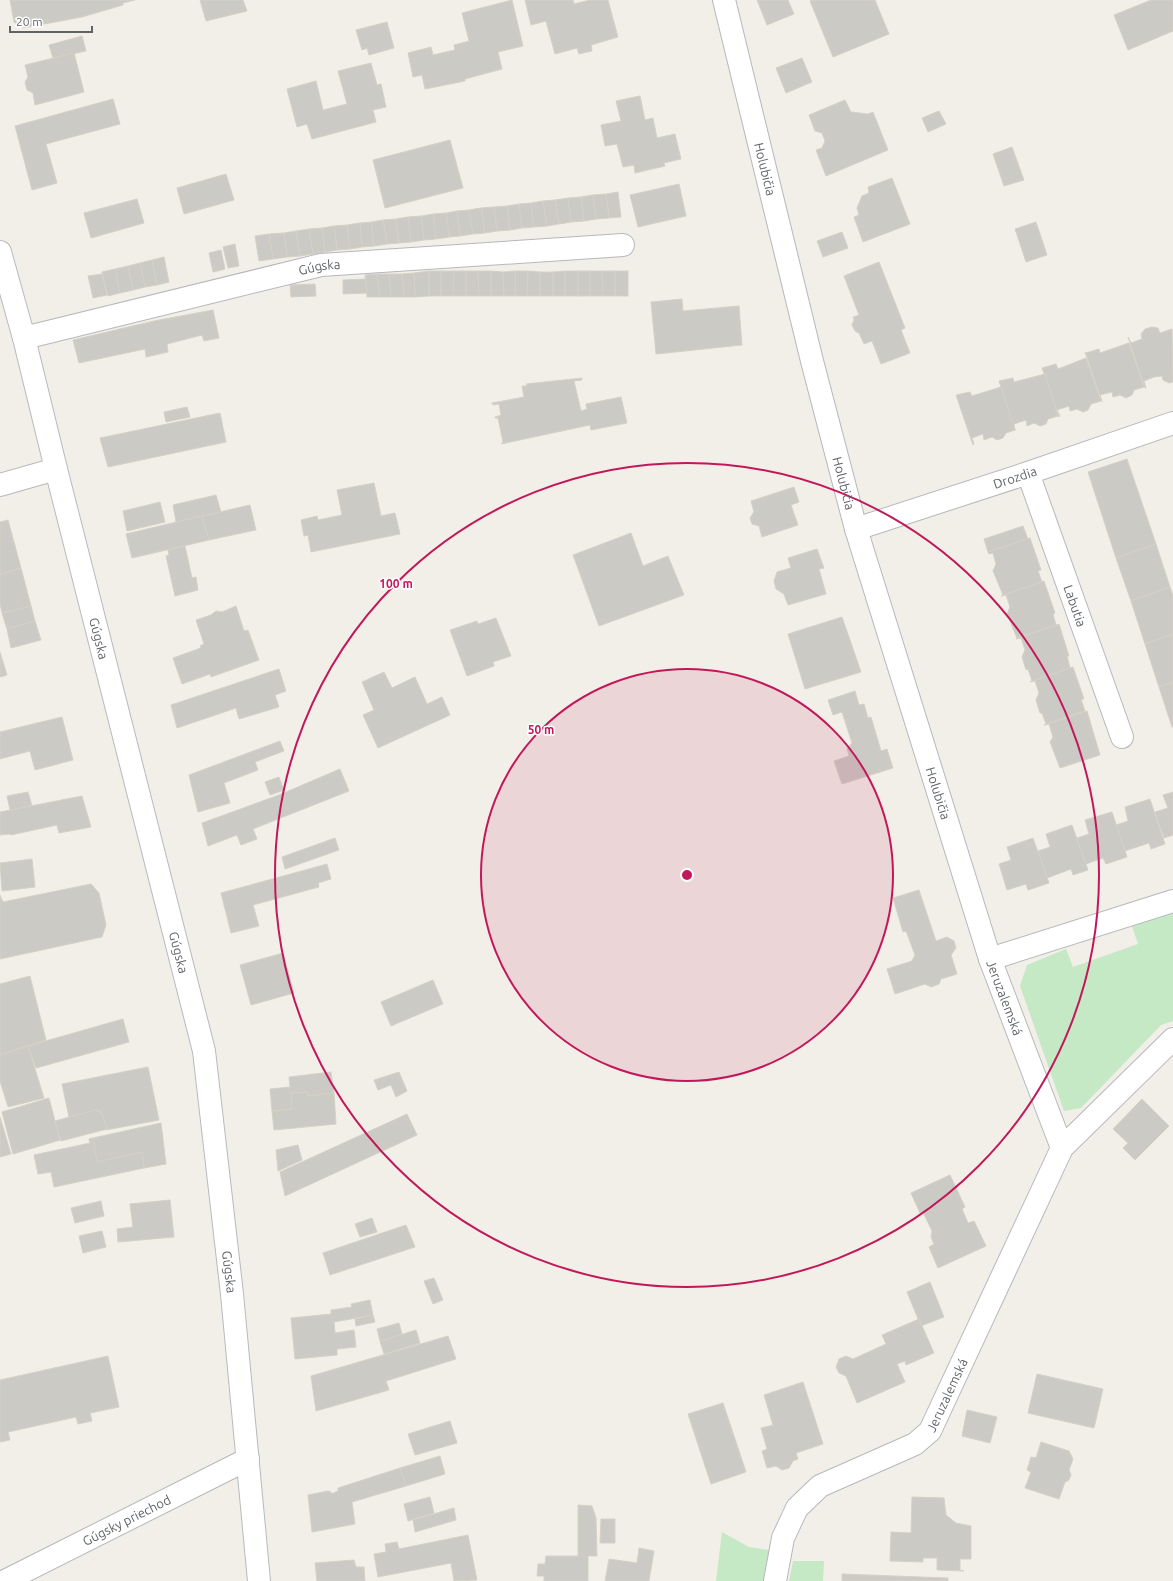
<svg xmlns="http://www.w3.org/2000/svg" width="1173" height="1581" font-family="Ubuntu,sans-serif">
<rect width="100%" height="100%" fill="#f1efe8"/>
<!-- green -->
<g fill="#c5e8c5">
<polygon points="1173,913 1173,1021 1161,1025 1081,1108 1064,1111 1020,986 1027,965 1066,949 1073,967 1138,944 1132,926"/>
<polygon points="722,1532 749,1547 769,1550 763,1581 716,1581"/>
<polygon points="793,1561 824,1561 823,1581 789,1581"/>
</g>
<!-- building -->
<g fill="#cccac5" stroke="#d6d1c6">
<polygon points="10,0 135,0 123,3 123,5 82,17 23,28 14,22"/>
<polygon points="200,0 243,0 247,11 206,21"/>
<polygon points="512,0 523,46 498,52 502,69 465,79 465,81 425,89 422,75 413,77 408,53 431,47 433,55 455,50 454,45 469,41 462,13"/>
<polygon points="525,0 573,0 574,4 590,0 608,0 618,37 591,45 592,51 579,54 577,48 555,54 546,21 531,25"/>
<polygon points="757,0 788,0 794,14 767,25"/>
<polygon points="813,0 875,0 889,34 833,57 810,1"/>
<polygon points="1151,0 1173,0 1173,31 1128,50 1114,15"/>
<polygon points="387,22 394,48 369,55 367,48 362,50 356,30"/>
<polygon points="82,36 86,51 53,58 49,45"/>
<polygon points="74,53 84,92 35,105 33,93 27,90 25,82 28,77 25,65"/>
<polygon points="802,58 812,82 786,93 776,68"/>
<polygon points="371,63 377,85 381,84 386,107 373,110 376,122 312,139 307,124 297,127 287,89 316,81 323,110 347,104 338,71"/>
<polygon points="640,96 645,120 653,118 657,138 675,134 681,159 664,163 665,166 635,173 634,165 623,167 617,144 605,146 601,125 621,121 616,101"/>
<polygon points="113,99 120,124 46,144 57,183 32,190 15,126"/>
<polygon points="845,100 851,112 868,114 873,112 888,150 826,176 816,150 822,148 825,141 822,133 815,131 809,115"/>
<polygon points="939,111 946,124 928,132 922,118"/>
<polygon points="450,140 463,188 385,208 373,160"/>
<polygon points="1012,147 1024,180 1004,186 993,154"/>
<polygon points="226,174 234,200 184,214 177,188"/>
<polygon points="892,178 910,224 863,242 854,217 859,215 857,208 862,196 869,193 868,187"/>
<polygon points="679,184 686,216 638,227 630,195"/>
<polygon points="618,192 621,217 609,218 606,194"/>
<polygon points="606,194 609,218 596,219 593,195"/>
<polygon points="593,195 596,219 584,221 581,197"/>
<polygon points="581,197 584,221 571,222 568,198"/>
<polygon points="568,198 571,222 559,224 555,200"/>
<polygon points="137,199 144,223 91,238 84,213"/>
<polygon points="555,200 559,224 547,226 543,201"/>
<polygon points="543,201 547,226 534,227 531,203"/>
<polygon points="531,203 534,227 522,228 519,204"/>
<polygon points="519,204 522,228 510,230 507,206"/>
<polygon points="507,206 510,230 497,231 494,207"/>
<polygon points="494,207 497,231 485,233 481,208"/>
<polygon points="481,208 485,233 473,234 469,210"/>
<polygon points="469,210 473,234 460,236 457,211"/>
<polygon points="457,211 460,236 449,237 446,213"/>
<polygon points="446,213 449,237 436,239 433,214"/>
<polygon points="433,214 436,239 424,240 421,216"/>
<polygon points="421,216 424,240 411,242 408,217"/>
<polygon points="408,217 411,242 399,243 396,219"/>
<polygon points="396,219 399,243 387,244 383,220"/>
<polygon points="383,220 387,244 374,246 371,222"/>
<polygon points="371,222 374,246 362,247 360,223"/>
<polygon points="1036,222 1047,255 1026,262 1015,229"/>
<polygon points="360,223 362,247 350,249 347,225"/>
<polygon points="347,225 350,249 337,250 334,226"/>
<polygon points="334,226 337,250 325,252 322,228"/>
<polygon points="322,228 325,252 313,254 309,229"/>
<polygon points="309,229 313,254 300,256 296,231"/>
<polygon points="296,231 300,256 287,257 284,233"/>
<polygon points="842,232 848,248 823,257 817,241"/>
<polygon points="284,233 287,257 273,259 269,234"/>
<polygon points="269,234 273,259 259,261 255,236"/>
<polygon points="235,244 239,266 228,268 223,247"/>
<polygon points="221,250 225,269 213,272 209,253"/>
<polygon points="164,257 169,282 157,285 152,260"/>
<polygon points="152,260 157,285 145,287 140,263"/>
<polygon points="879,262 905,328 901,330 910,353 881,364 872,341 864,344 859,333 855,331 852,325 854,320 853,317 859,315 844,276"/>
<polygon points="140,263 145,287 133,290 128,266"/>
<polygon points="128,266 133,290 120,293 115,269"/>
<polygon points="115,269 120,293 108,296 102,272"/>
<rect x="429" y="271" width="12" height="25"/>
<polygon points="429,271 429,296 415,297 414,273"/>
<polygon points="441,271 454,271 453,296 441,296"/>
<polygon points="454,271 466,271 466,296 453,296"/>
<polygon points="466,271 478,271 479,296 466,296"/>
<polygon points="478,271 491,271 491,296 479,296"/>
<polygon points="491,271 503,272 504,296 491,296"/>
<polygon points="515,271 528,271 527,296 515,296"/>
<polygon points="515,271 515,296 504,296 503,272"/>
<polygon points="528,271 540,272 540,296 527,296"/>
<rect x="565" y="271" width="13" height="25"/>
<polygon points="565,271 565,296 553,296 553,272"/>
<rect x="578" y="271" width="12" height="25"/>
<polygon points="590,271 602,271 603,296 590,296"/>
<polygon points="602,271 615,271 615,296 603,296"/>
<rect x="615" y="271" width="13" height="25"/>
<rect x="540" y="272" width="13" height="24"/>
<polygon points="414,273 415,297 404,297 402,274"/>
<polygon points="102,274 107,295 93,298 88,276"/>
<polygon points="377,274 389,274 391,297 380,297"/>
<polygon points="377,274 380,297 367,297 365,275"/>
<polygon points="389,274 402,274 404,297 391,297"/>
<polygon points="365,279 367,293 343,294 343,280"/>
<polygon points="315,284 316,296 291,297 290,285"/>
<polygon points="682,299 683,311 739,306 742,345 656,354 651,302"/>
<polygon points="213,310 219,338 204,341 202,335 167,344 168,352 146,357 145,349 79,363 73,340 154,321"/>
<polygon points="1152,327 1158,328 1160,333 1172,329 1173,382 1169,383 1163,380 1162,376 1154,377 1144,381 1146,388 1145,388 1128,337 1131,343 1142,339 1141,334 1145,329"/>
<polygon points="1129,343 1144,387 1134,390 1132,395 1126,398 1120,395 1113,397 1112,392 1100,395 1102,402 1085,352 1086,353 1099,349 1100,353"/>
<polygon points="1086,358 1101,401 1091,404 1088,410 1083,412 1077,409 1070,411 1069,406 1057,410 1060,416 1059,417 1042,368 1056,364 1058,369"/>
<polygon points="1045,374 1058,416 1048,419 1046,424 1040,426 1034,423 1027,426 1026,420 1014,424 1015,431 999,381 1013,378 1014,382"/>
<polygon points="582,378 582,380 574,381 581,411 587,409 586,404 621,397 627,423 591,430 590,425 501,444 503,442 498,418 495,418 495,417 501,415 499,404 493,405 492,403 524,397 522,386 527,386 526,384"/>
<polygon points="1001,387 1015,430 1006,433 1003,438 997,440 992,437 984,440 983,434 972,438 974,444 973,445 956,395 970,392 972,396"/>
<polygon points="187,407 190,417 166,422 164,412"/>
<polygon points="220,413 226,442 108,467 100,438"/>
<polygon points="1127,459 1156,544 1116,558 1088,472"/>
<polygon points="374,483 381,516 395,513 400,534 311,552 308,535 304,536 301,520 317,516 318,520 342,515 337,490"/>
<polygon points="794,487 799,502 791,505 798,525 762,537 759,526 752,524 750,518 754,512 751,501"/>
<polygon points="216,495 221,512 176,522 173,505"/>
<polygon points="160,502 165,522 127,531 123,511"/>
<polygon points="250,505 256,530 209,540 202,516"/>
<polygon points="202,516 209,540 132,558 126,534"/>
<polygon points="8,520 21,568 0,574 0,522"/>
<polygon points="1023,526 1028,539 988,552 984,539"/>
<polygon points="631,533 643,566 668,556 684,595 599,626 573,555"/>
<polygon points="1030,538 1041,570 1038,571 1042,582 1003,595 993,571 996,564 993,553 989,554 988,552"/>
<polygon points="1156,544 1170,587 1131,601 1116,558"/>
<polygon points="185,546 192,578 196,577 198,590 175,596 166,556 169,555 168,550"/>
<polygon points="817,549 824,568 819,569 826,594 788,605 784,594 776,589 774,581 777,572 791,568 788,558"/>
<polygon points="21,568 31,606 2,613 0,604 0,574"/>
<polygon points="1044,581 1055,613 1053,614 1056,625 1017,638 1007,614 1010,607 1006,595 1001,596"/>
<polygon points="1170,587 1173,596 1173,634 1145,644 1131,601"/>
<polygon points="31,606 35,621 7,629 2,613"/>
<polygon points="236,606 244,631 248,630 259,660 211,677 210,674 182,684 173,658 201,648 200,646 204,644 196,620 211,615 216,611 222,612"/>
<polygon points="842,617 861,672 805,689 788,634"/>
<polygon points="496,618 511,656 493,662 494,666 467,676 450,630 477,621 478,624"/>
<polygon points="35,621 41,640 11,648 7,629"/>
<polygon points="1059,624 1069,656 1067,656 1070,668 1032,681 1028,669 1026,670 1022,657 1025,650 1021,638 1016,639"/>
<polygon points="1173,634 1173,682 1159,687 1145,644"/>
<polygon points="0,652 7,675 0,677"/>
<polygon points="1073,667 1084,699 1081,699 1085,711 1046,724 1042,713 1040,713 1036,700 1039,693 1035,681 1030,682"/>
<polygon points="279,669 286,691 275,695 279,707 239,719 236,708 177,728 171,705"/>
<polygon points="384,672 392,688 415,677 427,704 442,697 450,715 378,748 363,715 374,710 362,682"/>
<polygon points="1173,682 1173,727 1172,727 1159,687"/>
<polygon points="855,691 859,705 864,704 868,718 871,717 881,751 887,749 893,768 842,784 834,761 849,756 847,749 852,743 842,712 833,715 828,700"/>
<polygon points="1087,711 1100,755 1060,768 1050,742 1053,737 1049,724 1044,725"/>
<polygon points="62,717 73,760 35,770 30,751 0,759 0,732"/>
<polygon points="280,741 284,751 255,762 258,770 224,783 230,803 198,812 189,775"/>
<polygon points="340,769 349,791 253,829 257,839 241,845 237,835 208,846 202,823 279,795"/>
<polygon points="279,777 284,790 270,795 265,782"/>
<polygon points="28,792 32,806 10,810 7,796"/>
<polygon points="1173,792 1173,835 1164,838 1155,812 1168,808 1163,795"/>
<polygon points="82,796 91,827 59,833 57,825 11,835 10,834 0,835 0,812"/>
<polygon points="1150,799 1165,844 1151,849 1149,843 1125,851 1116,825 1128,821 1125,807"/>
<polygon points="1112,812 1127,857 1106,864 1103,858 1086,864 1077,838 1089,834 1085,820"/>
<polygon points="1072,825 1088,870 1073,875 1071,869 1047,878 1038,851 1050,847 1046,834"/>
<polygon points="335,838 339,850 285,869 282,857"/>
<polygon points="1033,838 1049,883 1028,890 1026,884 1007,890 999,864 1011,860 1007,847"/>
<polygon points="32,859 35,887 2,891 0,863"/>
<polygon points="327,864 331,879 318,883 319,887 253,905 259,926 231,933 221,893"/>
<polygon points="91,884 99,893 106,925 102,937 0,959 0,895 3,902"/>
<polygon points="919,890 936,941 947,937 954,941 956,948 951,955 957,974 941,979 939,984 931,987 925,984 895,994 887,969 912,961 915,955 906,931 903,932 893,898"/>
<polygon points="283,953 294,993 251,1005 240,965"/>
<polygon points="30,976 46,1040 0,1055 0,984"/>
<polygon points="433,980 443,1004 391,1026 381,1002"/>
<polygon points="123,1019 129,1042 36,1068 28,1046"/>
<polygon points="28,1046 44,1098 8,1107 0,1081 0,1055"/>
<polygon points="148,1067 159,1120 106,1130 107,1129 102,1113 98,1110 69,1117 62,1084"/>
<polygon points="331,1072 334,1093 308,1096 308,1092 291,1093 292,1109 272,1111 270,1089 290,1087 289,1077"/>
<polygon points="399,1072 407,1091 396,1097 391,1085 378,1090 374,1080"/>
<polygon points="308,1092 308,1096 334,1093 336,1124 274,1130 272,1111 292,1109 291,1093"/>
<polygon points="49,1098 60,1140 13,1154 2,1112"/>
<polygon points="1142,1099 1169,1126 1135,1160 1123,1148 1128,1143 1113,1129"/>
<polygon points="95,1110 102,1113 107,1129 61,1141 55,1121"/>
<polygon points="407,1114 417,1135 285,1196 280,1172"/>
<polygon points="0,1117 11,1154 0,1157"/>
<polygon points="161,1123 166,1164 144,1168 142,1152 97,1162 93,1138"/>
<polygon points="93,1138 97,1162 142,1152 144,1168 54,1187 51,1172 38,1174 34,1155 90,1143 89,1139"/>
<polygon points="298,1145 302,1160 278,1171 276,1150"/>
<polygon points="950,1175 965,1207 962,1209 968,1223 974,1221 986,1246 938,1268 929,1247 934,1244 931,1237 932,1231 923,1212 920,1213 911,1193"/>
<polygon points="170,1200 174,1237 118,1242 117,1229 133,1227 130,1204"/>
<polygon points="101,1201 104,1216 75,1223 71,1208"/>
<polygon points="372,1218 377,1232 360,1237 355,1224"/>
<polygon points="406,1225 415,1247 330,1275 323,1253"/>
<polygon points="102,1231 106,1247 83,1253 79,1236"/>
<polygon points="434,1278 443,1300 433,1304 424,1281"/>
<polygon points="930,1282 944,1317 921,1326 907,1292"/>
<polygon points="370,1300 373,1315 334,1322 335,1333 354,1330 356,1347 337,1349 337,1355 295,1359 291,1318 331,1314 331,1310 352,1307 351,1304"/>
<polygon points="373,1315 375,1322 356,1326 355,1319"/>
<polygon points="919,1319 934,1353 906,1365 905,1361 897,1364 905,1382 857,1403 846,1376 839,1373 836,1367 839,1359 846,1356 853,1359 886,1344 882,1335"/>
<polygon points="399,1323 402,1334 380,1341 377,1329"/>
<polygon points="416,1330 420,1343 384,1354 380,1341"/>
<polygon points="448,1336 456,1359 386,1381 389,1390 316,1411 311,1376"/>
<polygon points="108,1356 119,1407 90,1413 92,1421 78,1424 76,1417 8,1432 10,1440 0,1442 0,1380"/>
<polygon points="1037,1374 1103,1389 1094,1428 1028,1413"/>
<polygon points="803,1382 823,1444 796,1453 798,1459 793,1461 789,1468 782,1470 776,1466 767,1468 762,1451 767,1449 761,1428 773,1425 764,1395"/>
<polygon points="723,1403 746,1472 711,1484 688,1414"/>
<polygon points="967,1410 997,1417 990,1443 962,1436"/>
<polygon points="450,1421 457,1443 415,1455 408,1434"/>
<polygon points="1041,1442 1069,1451 1073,1459 1069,1470 1071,1475 1069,1480 1065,1482 1059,1499 1025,1488 1031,1472 1027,1470 1031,1457 1036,1458"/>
<polygon points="440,1456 445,1474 406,1486 400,1468"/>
<polygon points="400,1468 406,1486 352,1502 355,1524 312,1532 308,1495 328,1491 331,1492 331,1494 338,1491 338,1488"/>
<polygon points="430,1497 434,1513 408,1521 404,1504"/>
<polygon points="912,1497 944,1498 946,1515 956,1523 971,1526 971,1559 960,1559 960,1570 964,1571 937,1570 937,1558 923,1558 923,1562 890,1561 891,1532 911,1533"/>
<polygon points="578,1505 592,1506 596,1518 597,1556 588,1556 588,1581 544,1581 544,1576 537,1576 538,1564 545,1564 546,1556 578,1556"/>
<polygon points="454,1508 456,1520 415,1532 413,1520"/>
<polygon points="601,1519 615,1519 615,1543 600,1543"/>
<polygon points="468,1535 477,1580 454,1581 451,1563 378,1577 374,1554 386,1552 385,1544 397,1542 399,1549"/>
<polygon points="639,1548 654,1551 649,1581 605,1581 609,1559 637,1563"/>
<polygon points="354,1560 356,1567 364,1567 365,1581 317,1581 315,1563"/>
<polygon points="842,1574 948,1578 948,1581 842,1581"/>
</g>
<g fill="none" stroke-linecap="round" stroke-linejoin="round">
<defs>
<g id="minor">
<path id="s1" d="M724,0L812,361L856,529L990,959L1062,1148"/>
<path id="s2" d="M24,338L321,265L623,245"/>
<path id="s3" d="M1028,473L1122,737"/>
<polyline points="0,485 56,469"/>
<path id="s4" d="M856,529L1028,473L1173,423"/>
<polyline points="990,959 1173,901"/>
<path id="s5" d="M5,1581L248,1459"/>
<path id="s6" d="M775,1581L783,1538L797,1508L820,1486L915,1444L930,1431L1062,1148L1173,1039"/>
</g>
<g id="secondary">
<path id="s7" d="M0,252L24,338L56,469L204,1051L232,1294L259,1581"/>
</g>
</defs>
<!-- minor casing -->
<use href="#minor" stroke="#b5b8bc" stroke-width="24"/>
<!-- secondary casing -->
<use href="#secondary" stroke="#b6babf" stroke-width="24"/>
<!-- minor -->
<use href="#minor" stroke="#fff" stroke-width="22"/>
<!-- secondary -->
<use href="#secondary" stroke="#fff" stroke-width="22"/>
</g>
<!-- distance rings -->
<circle cx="687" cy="875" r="206" fill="#c2185b" fill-opacity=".12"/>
<g fill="none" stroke="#c2185b" stroke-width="2">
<circle cx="687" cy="875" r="206"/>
<circle cx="687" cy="875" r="412"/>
</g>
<g text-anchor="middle" stroke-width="3" stroke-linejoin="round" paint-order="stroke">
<!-- street labels -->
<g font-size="13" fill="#5f6368" stroke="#fff">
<text dy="5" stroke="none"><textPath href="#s1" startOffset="174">Holubičia</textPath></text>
<text dy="5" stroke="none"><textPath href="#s2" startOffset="304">Gúgska</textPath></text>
<text dy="5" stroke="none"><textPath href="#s4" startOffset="167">Drozdia</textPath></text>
<text dy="5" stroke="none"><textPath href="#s1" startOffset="498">Holubičia</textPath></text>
<text dy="5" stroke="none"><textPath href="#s3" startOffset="141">Labutia</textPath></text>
<text dy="5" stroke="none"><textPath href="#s7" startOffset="399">Gúgska</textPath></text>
<text dy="5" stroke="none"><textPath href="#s1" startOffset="822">Holubičia</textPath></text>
<text dy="5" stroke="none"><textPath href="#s7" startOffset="723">Gúgska</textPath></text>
<text dy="5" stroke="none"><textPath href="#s1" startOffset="1037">Jeruzalemská</textPath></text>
<text dy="5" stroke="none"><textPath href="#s7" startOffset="1047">Gúgska</textPath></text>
<text dy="5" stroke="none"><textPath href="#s6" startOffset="272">Jeruzalemská</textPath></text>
<text dy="5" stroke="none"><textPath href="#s5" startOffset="136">Gúgsky priechod</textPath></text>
</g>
</g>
<circle cx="687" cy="875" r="6" fill="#c2185b" stroke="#fff" stroke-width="2"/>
<g font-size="12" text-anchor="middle" font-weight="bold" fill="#c2185b" stroke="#fff" stroke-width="3" stroke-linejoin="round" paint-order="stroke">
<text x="396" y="588">100 m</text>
<text x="541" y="734">50 m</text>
</g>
<!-- scale -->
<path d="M10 26v6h82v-6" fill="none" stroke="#5f6368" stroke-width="2"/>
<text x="16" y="26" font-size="12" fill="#5f6368" stroke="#ffffff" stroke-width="3" paint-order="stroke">20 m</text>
</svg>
